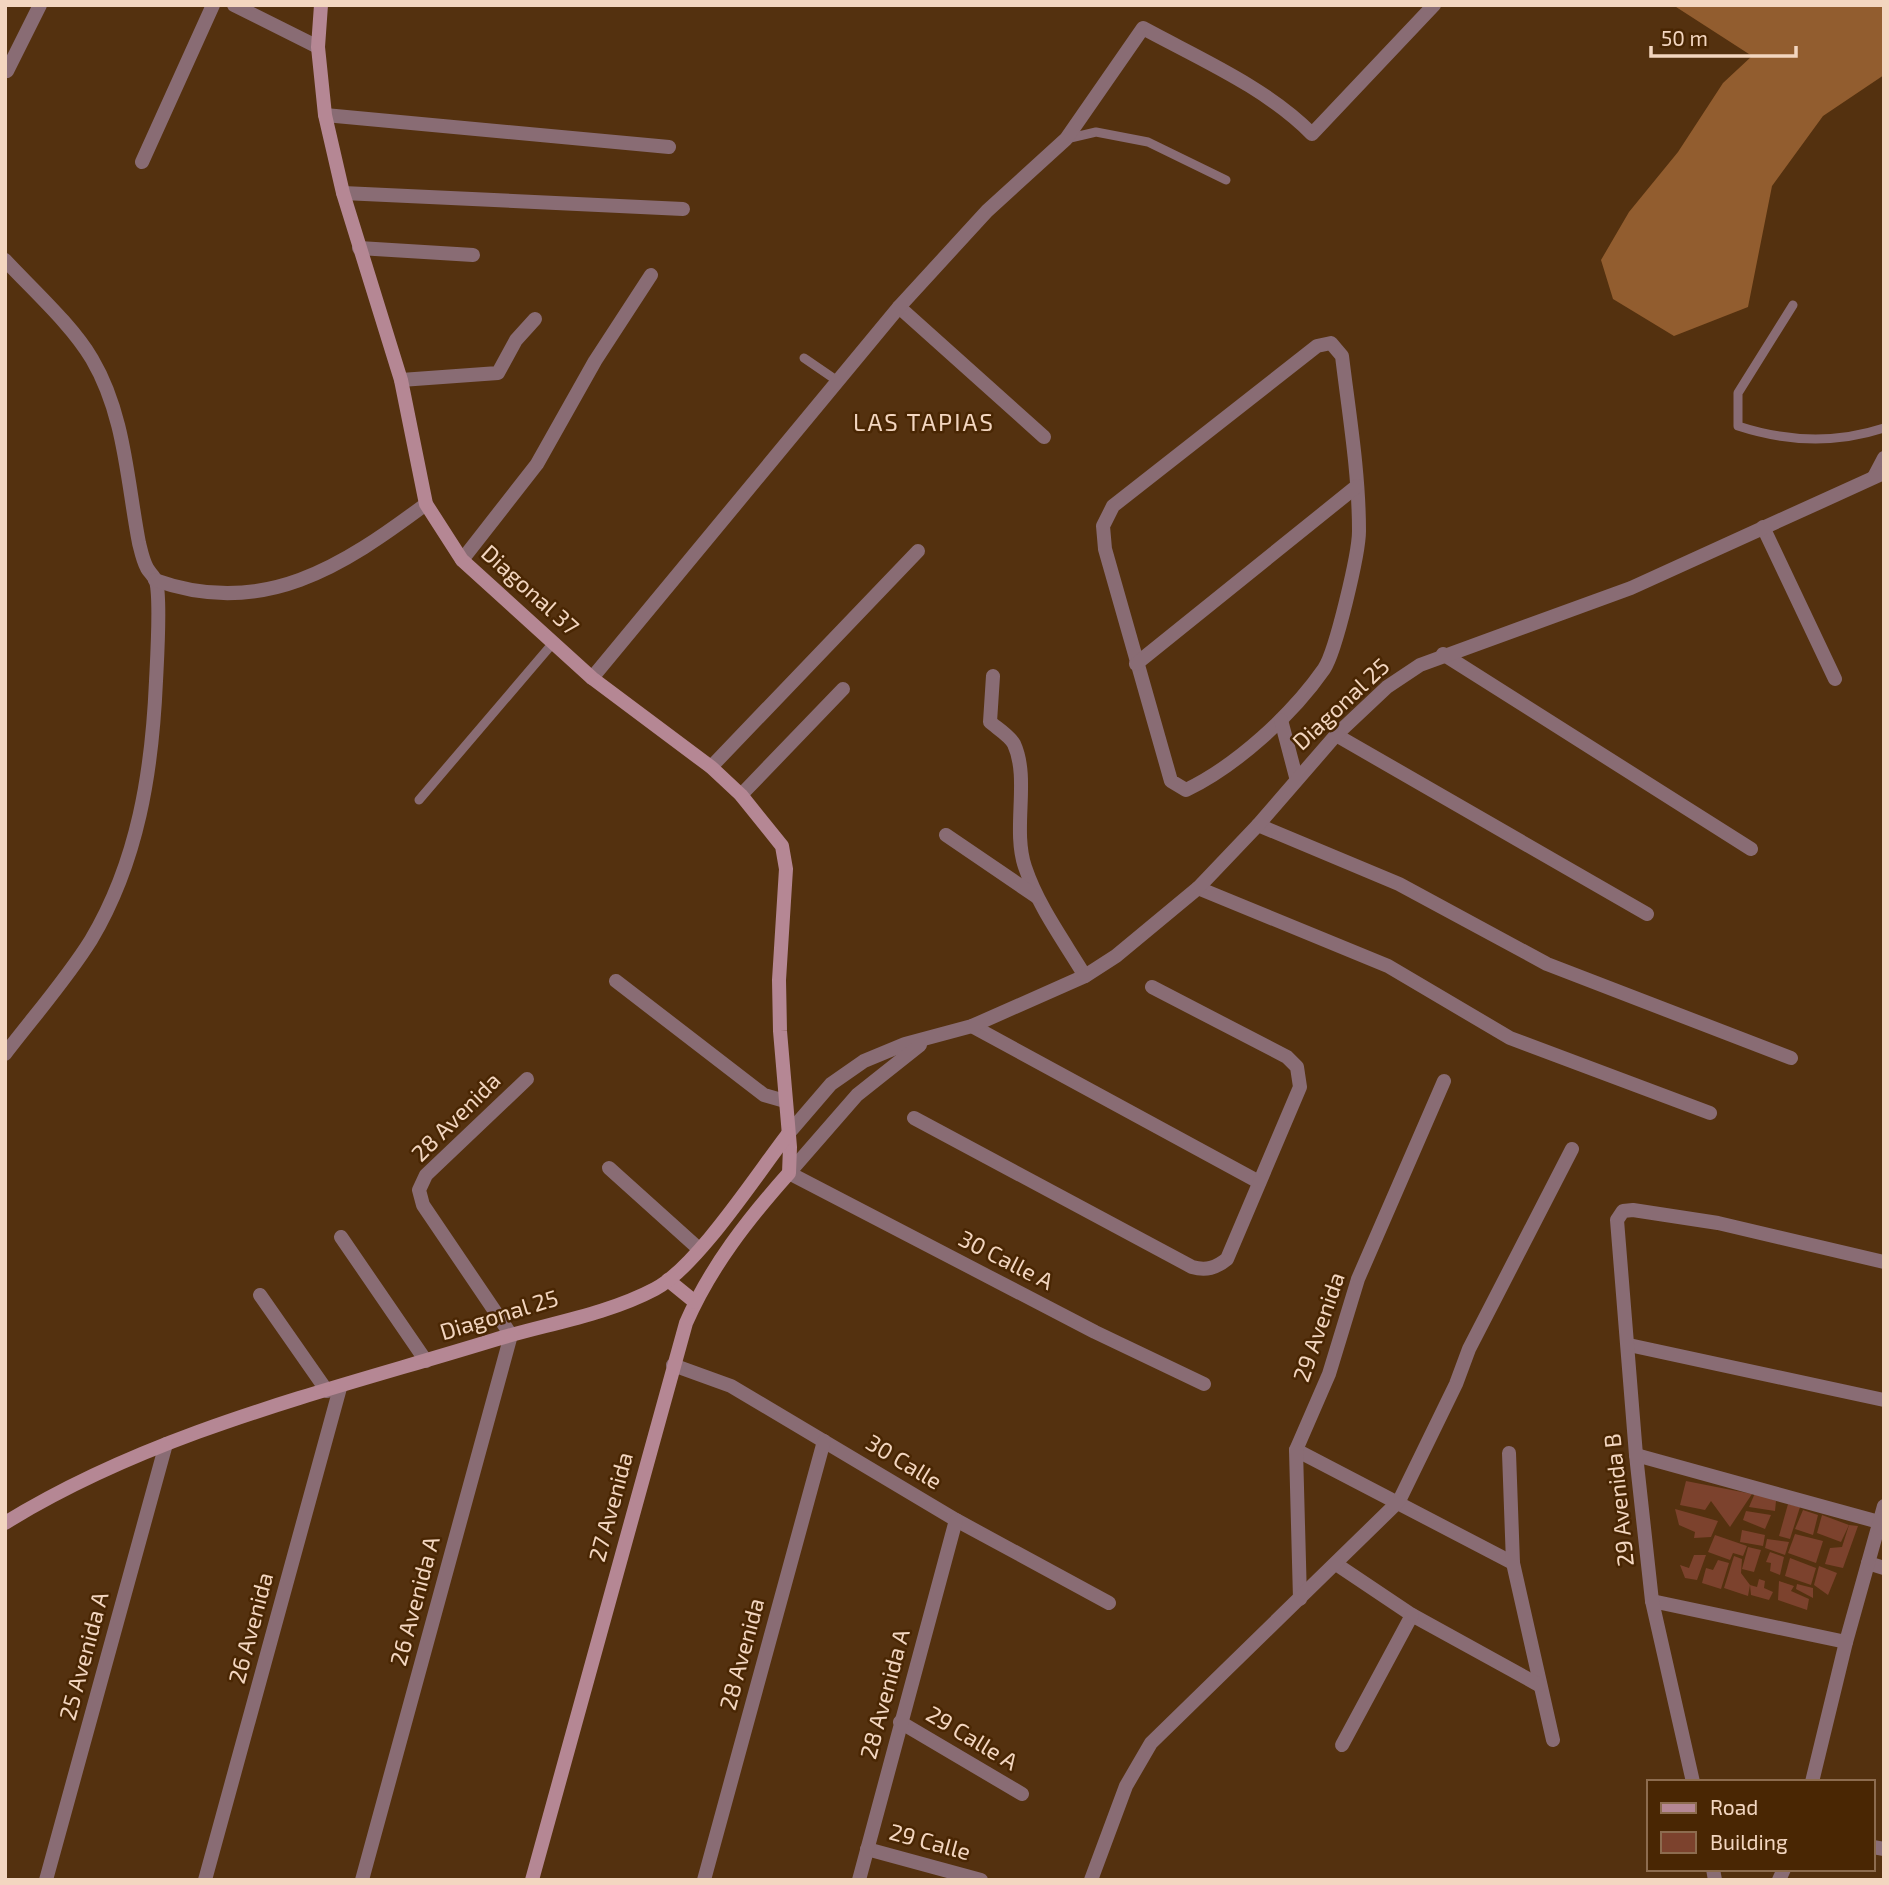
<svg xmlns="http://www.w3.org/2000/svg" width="1889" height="1885" font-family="'Exo 2',sans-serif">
<rect width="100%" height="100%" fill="#54310f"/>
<!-- forest -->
<polygon fill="#925d2f" points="1673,5 1884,5 1884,75 1823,116 1772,186 1748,307 1674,336 1613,299 1601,260 1629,212 1678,152 1723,83 1752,56"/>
<!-- building -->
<g fill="#7c422d">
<polygon points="1686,1481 1752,1494 1730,1527 1711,1501 1705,1510 1680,1505"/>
<polygon points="1755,1493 1776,1501 1775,1511 1749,1507"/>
<polygon points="1788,1504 1800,1507 1790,1539 1779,1536"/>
<polygon points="1675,1509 1718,1521 1711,1537 1694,1538 1695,1532 1679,1525"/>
<polygon points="1803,1510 1818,1515 1813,1535 1795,1529"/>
<polygon points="1746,1511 1771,1515 1765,1529 1743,1520"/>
<polygon points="1822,1515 1849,1525 1841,1542 1817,1533"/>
<polygon points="1849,1525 1858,1526 1843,1568 1825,1564 1830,1548 1842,1547"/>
<polygon points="1742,1530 1765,1535 1763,1546 1740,1542"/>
<polygon points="1795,1534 1823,1541 1816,1563 1788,1553"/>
<polygon points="1715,1535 1747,1546 1743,1556 1733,1553 1730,1560 1708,1552"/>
<polygon points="1767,1539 1789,1542 1785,1555 1765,1548"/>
<polygon points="1748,1547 1761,1550 1754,1572 1742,1569"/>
<polygon points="1770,1552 1784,1557 1780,1575 1770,1571 1771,1563 1766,1562"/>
<polygon points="1694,1555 1706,1555 1697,1580 1685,1578 1680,1565 1689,1568"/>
<polygon points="1734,1556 1742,1559 1741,1573 1750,1585 1748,1596 1724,1588"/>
<polygon points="1790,1558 1816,1568 1811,1585 1785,1576"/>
<polygon points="1718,1560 1729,1563 1721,1589 1702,1583 1706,1568 1713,1570"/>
<polygon points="1819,1566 1837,1573 1828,1595 1814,1585"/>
<polygon points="1759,1579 1765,1581 1764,1588 1773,1592 1769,1600 1751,1595 1750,1585 1757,1587"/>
<polygon points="1779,1581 1794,1586 1791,1591 1809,1599 1807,1610 1778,1600"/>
<polygon points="1797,1584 1813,1588 1813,1598 1796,1589"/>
</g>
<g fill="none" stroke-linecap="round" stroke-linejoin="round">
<!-- service -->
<g stroke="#896c74" stroke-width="9">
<polyline points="1066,139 1096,132 1148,142 1226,180"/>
<path d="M1793,305L1738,393V426C1787,442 1835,444 1884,428"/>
<polyline points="804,358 839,382"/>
<polyline points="419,800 553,643"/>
</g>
<!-- minor -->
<g stroke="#896c74" stroke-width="14">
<polyline points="234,5 318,47"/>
<polyline points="7,71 40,5"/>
<polyline points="325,115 669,147"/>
<polyline points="142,162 213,5"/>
<polyline points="343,193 683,209"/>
<polyline points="359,248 473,255"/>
<path d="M5,260C33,290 72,325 92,359C125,415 127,481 139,543C141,551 143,561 147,568C149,572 154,576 156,581C161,599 157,660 156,681C152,772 138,861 91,940C66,980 34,1016 5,1054"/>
<polyline points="899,307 1044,437"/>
<path d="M1331,343L1342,356C1349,414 1359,472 1359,531C1359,553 1336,651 1324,669C1292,715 1236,766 1186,790L1171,781L1105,549L1103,526L1113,506L1317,346Z"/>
<polyline points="401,380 498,373 516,340 535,319"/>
<polyline points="1874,477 1884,458"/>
<polyline points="1763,527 1835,679"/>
<polyline points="462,560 537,464 595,361 651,275"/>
<path d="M155,580C263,619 343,566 426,504"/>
<polyline points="1443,654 1751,849"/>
<polyline points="1136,664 1357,486"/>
<path d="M993,676L990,722C997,728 1010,736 1014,744C1030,779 1012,829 1025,867C1038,906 1064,941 1085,976"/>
<path d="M592,678L899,307L987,211L1066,139L1143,28C1200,59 1267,88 1312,134L1434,5"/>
<polyline points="1281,720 1296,777"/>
<polyline points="1336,735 1647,914"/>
<polyline points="711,767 918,551"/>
<polyline points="741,795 843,689"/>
<polyline points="1258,825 1399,884 1547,964 1791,1058"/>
<polyline points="946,835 1037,897"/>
<polyline points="1198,888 1388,966 1510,1038 1710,1113"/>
<polyline points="616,981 764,1095 785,1101"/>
<polyline points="972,1026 1259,1182"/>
<path d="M914,1118L1192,1267C1206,1271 1216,1268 1227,1259L1300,1087L1297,1067L1287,1057L1152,987"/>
<polyline points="609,1168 699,1249"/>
<polyline points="789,1173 1095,1332 1204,1384"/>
<polyline points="341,1237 426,1361"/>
<polyline points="260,1295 327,1391"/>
<polyline points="1629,1345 1884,1400"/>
<polyline points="673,1365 731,1386 956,1520 1109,1603"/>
<polyline points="1296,1450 1513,1563"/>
<polyline points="1509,1453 1513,1563 1553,1740"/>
<polyline points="1636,1455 1879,1522"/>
<polyline points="1868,1563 1884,1568"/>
<polyline points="1336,1564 1412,1615 1539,1685"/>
<polyline points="1300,1599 1296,1450 1329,1374 1358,1279 1444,1081"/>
<polyline points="1652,1601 1846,1642"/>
<polyline points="900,1722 1022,1794"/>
<polyline points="1342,1745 1412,1615"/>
<polyline points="1693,1782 1652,1601 1636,1455 1617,1220 1623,1211 1633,1210 1718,1223 1884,1262"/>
<polyline points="1812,1782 1846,1642 1884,1506"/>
<polyline points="1873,1847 1884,1849"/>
<polyline points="867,1849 981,1880"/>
<polyline points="1713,1869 1715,1880"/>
<polyline points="46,1880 166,1444"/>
<polyline points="205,1880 340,1388"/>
<polyline points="362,1880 511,1335 423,1205 419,1190 426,1175 527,1079"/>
<polyline points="704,1880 824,1441"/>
<polyline points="859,1880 956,1520"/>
<polyline points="1091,1880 1126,1786 1151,1743 1399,1501 1456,1384 1469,1349 1572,1149"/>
<polyline points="1779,1880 1784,1869"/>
</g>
<!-- tertiary -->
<g stroke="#896c74" stroke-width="14">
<polyline points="788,1134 831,1084 864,1061 905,1044 972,1026 1085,976 1116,956 1198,888 1258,825 1336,735 1387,687 1420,665 1631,588 1884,473"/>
<polyline points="789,1173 857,1095 920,1045"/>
</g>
<!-- secondary -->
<g stroke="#b58794" stroke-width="14">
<path d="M321,5L318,47L325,115L343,193L401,380L426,504L462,560L592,678L711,767L741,795L782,846L786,869L779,980L780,1031L790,1147L789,1173C748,1219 711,1266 686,1323L532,1880"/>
<polyline points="668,1280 695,1302"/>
<path d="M5,1523C154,1431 328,1391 494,1340C546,1324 606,1315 655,1289C697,1267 757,1174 788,1134"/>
</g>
</g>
<g text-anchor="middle" stroke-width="5" stroke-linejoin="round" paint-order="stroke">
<!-- street labels -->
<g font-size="23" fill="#f3d6c0" stroke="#492603">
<text transform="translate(530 590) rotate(42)" y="8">Diagonal 37</text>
<text transform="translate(1341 704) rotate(-43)" y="8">Diagonal 25</text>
<text transform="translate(456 1117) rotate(-45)" y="8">28 Avenida</text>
<text transform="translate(1006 1260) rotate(27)" y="8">30 Calle A</text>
<text transform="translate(499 1315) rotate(-17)" y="8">Diagonal 25</text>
<text transform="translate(1319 1327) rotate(-71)" y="8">29 Avenida</text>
<text transform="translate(904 1462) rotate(31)" y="8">30 Calle</text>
<text transform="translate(1619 1500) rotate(-96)" y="8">29 Avenida B</text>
<text transform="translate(611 1507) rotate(-75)" y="8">27 Avenida</text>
<text transform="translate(415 1601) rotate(-75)" y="8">26 Avenida A</text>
<text transform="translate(251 1628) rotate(-75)" y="8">26 Avenida</text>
<text transform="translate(742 1654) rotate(-75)" y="8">28 Avenida</text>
<text transform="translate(84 1656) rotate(-75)" y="8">25 Avenida A</text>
<text transform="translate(885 1694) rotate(-75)" y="8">28 Avenida A</text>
<text transform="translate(972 1738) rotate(31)" y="8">29 Calle A</text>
<text transform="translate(930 1842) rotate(15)" y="8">29 Calle</text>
</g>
<!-- neighbourhood labels -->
<g font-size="24" letter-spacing="2" fill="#f3d6c0" stroke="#492603">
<text x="924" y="431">LAS TAPIAS</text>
</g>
</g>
<!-- border -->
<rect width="1889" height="1885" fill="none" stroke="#f3d6c0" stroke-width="14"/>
<!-- legend -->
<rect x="1647" y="1780" width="228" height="91" fill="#492603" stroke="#8d6c4f" stroke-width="2"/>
<rect x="1661" y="1803" width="35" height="10" fill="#b58794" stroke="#8d6c4f" stroke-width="2"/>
<text x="1710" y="1815" font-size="21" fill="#f3d6c0">Road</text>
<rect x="1661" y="1832" width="35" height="21" fill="#7c422d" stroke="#8d6c4f" stroke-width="2"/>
<text x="1710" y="1850" font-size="21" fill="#f3d6c0">Building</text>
<!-- scale -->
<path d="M1651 46v10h145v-10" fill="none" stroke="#f3d6c0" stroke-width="3.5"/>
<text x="1661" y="46" font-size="21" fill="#f3d6c0" stroke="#492603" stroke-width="5" paint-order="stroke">50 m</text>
</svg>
